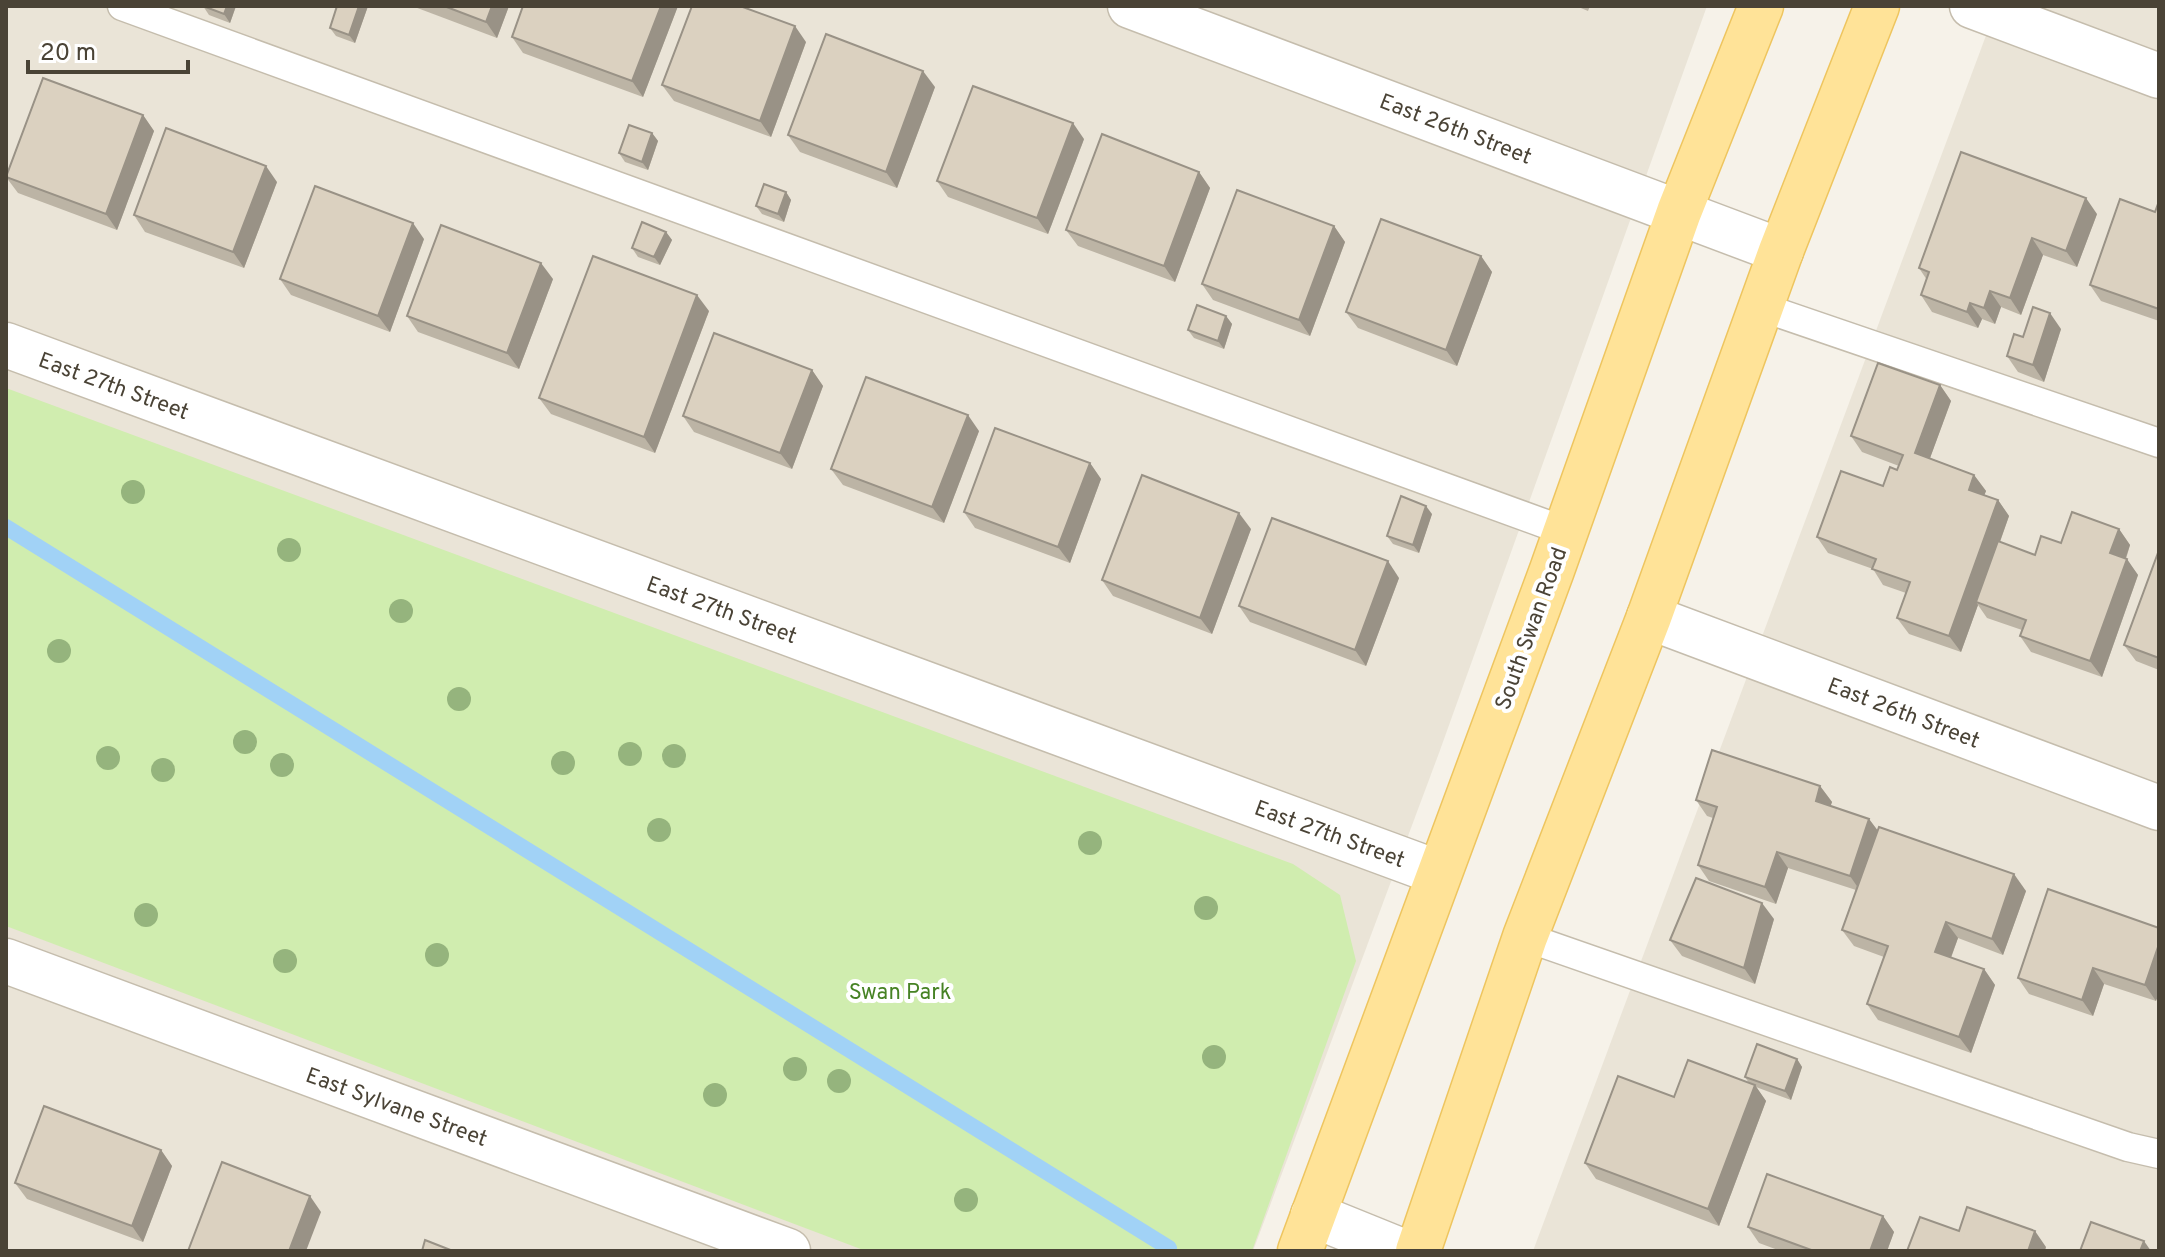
<svg xmlns="http://www.w3.org/2000/svg" width="2165" height="1257" font-family="Overpass,sans-serif">
<rect width="100%" height="100%" fill="#f6f2e9"/>
<!-- residential -->
<g fill="#eae4d7">
<polygon points="6,6 1707,6 1439,753 1253,1251 6,1251"/>
<polygon points="1997,6 2159,6 2159,1251 1533,1251"/>
</g>
<!-- green -->
<polygon fill="#d0edaf" points="6,388 1293,864 1340,895 1356,961 1252,1251 866,1251 6,926"/>
<g fill="none" stroke-linecap="round" stroke-linejoin="round">
<!-- stream -->
<polyline stroke="#a1d2f6" stroke-width="16" points="6,527 1169,1248"/>
<defs>
<g id="service">
<polyline points="122,6 1565,531"/>
<polyline points="1761,307 2159,443"/>
<polyline points="1525,937 2128,1147 2159,1154"/>
</g>
<g id="minor">
<polyline points="1130,6 1781,251"/>
<polyline points="1972,6 2159,76"/>
<polyline points="6,345 1439,873"/>
<polyline points="1649,617 2159,808"/>
<polyline points="6,961 788,1251"/>
<polyline points="1313,1215 1402,1251"/>
</g>
<g id="primary">
<polyline points="1300,1251 1552,570 1679,212 1761,6"/>
<polyline points="1418,1251 1525,937 1649,617 1781,251 1877,6"/>
</g>
</defs>
<!-- service casing -->
<use href="#service" stroke="#c5bdad" stroke-width="31"/>
<!-- minor casing -->
<use href="#minor" stroke="#c5bdad" stroke-width="47"/>
<!-- primary casing -->
<use href="#primary" stroke="#eec55f" stroke-width="47"/>
<!-- service -->
<use href="#service" stroke="#fff" stroke-width="28"/>
<!-- minor -->
<use href="#minor" stroke="#fff" stroke-width="44"/>
<!-- primary -->
<use href="#primary" stroke="#ffe398" stroke-width="44"/>
</g>
<!-- trees -->
<g fill="#95b47d">
<circle cx="133" cy="492" r="12"/>
<circle cx="289" cy="550" r="12"/>
<circle cx="401" cy="611" r="12"/>
<circle cx="59" cy="651" r="12"/>
<circle cx="459" cy="699" r="12"/>
<circle cx="245" cy="742" r="12"/>
<circle cx="630" cy="754" r="12"/>
<circle cx="674" cy="756" r="12"/>
<circle cx="108" cy="758" r="12"/>
<circle cx="563" cy="763" r="12"/>
<circle cx="282" cy="765" r="12"/>
<circle cx="163" cy="770" r="12"/>
<circle cx="659" cy="830" r="12"/>
<circle cx="1090" cy="843" r="12"/>
<circle cx="1206" cy="908" r="12"/>
<circle cx="146" cy="915" r="12"/>
<circle cx="437" cy="955" r="12"/>
<circle cx="285" cy="961" r="12"/>
<circle cx="1214" cy="1057" r="12"/>
<circle cx="795" cy="1069" r="12"/>
<circle cx="839" cy="1081" r="12"/>
<circle cx="715" cy="1095" r="12"/>
<circle cx="966" cy="1200" r="12"/>
</g>
<!-- wall -->
<g fill="#bcb4a5">
<polygon points="203,6 236,6 230,23 209,15"/>
<polygon points="337,6 368,6 355,43 336,36 330,28"/>
<polygon points="412,6 509,6 497,38"/>
<polygon points="678,6 643,97 523,53 512,37"/>
<polygon points="1576,6 1590,6 1588,11"/>
<polygon points="806,42 771,137 674,101 662,85"/>
<polygon points="935,87 897,188 800,152 788,135"/>
<polygon points="143,115 154,131 117,230 18,193 6,177"/>
<polygon points="652,133 658,141 648,170 625,162 619,153"/>
<polygon points="1084,139 1048,234 948,197 937,181"/>
<polygon points="1199,172 1210,188 1175,282 1078,246 1066,230"/>
<polygon points="277,182 244,268 145,232 134,215"/>
<polygon points="786,192 791,200 784,222 762,214 756,206"/>
<polygon points="2159,201 2159,321 2101,301 2090,285 2155,212"/>
<polygon points="2097,214 2077,267 2043,255 2021,315 2001,307 1995,324 1982,319 1978,328 1932,312 1921,295 1927,280 1919,268"/>
<polygon points="1334,226 1345,242 1310,336 1213,300 1202,284"/>
<polygon points="666,232 672,240 660,265 638,257 632,248"/>
<polygon points="424,239 390,332 291,295 280,279"/>
<polygon points="1481,256 1492,272 1457,366 1358,328 1346,312"/>
<polygon points="553,279 519,369 418,332 407,316"/>
<polygon points="709,311 655,453 551,414 539,398"/>
<polygon points="1226,316 1232,324 1224,349 1194,338 1188,330"/>
<polygon points="2061,329 2044,382 2018,372 2007,356 2023,337"/>
<polygon points="812,370 823,386 792,469 694,432 683,416"/>
<polygon points="1940,385 1951,401 1930,458 1974,475 1986,491 1984,495 1998,500 2009,516 2000,542 2035,555 2061,543 2119,529 2130,545 2126,559 2138,575 2102,677 2031,652 2020,636 2022,630 1987,618 1978,605 1961,652 1909,634 1897,618 1906,593 1883,585 1873,569 1828,553 1817,537 1883,486 1897,470 1899,466 1862,452 1851,436"/>
<polygon points="979,431 944,523 843,485 831,469"/>
<polygon points="1090,463 1101,479 1070,563 975,528 964,512"/>
<polygon points="1432,514 1419,553 1393,544 1387,536"/>
<polygon points="1251,529 1212,634 1113,596 1102,580"/>
<polygon points="2159,550 2159,670 2136,661 2124,645"/>
<polygon points="1399,578 1366,666 1250,622 1239,606"/>
<polygon points="1820,786 1832,802 1830,806 1869,819 1878,831 2026,891 2003,955 1958,938 1951,958 1984,969 1995,985 1971,1053 1878,1020 1867,1004 1884,957 1854,946 1842,930 1856,890 1788,868 1776,904 1709,881 1698,865 1713,818 1707,816 1696,800"/>
<polygon points="1774,919 1755,984 1682,956 1670,940"/>
<polygon points="2159,928 2156,1001 2104,984 2093,1016 2029,994 2018,978"/>
<polygon points="1797,1059 1802,1067 1791,1100 1756,1087 1766,1101 1719,1226 1596,1179 1585,1163 1674,1097 1749,1083 1745,1077"/>
<polygon points="161,1150 172,1166 143,1242 27,1199 15,1183"/>
<polygon points="1883,1216 1894,1232 1887,1251 1781,1251 1759,1243 1748,1227"/>
</g>
<!-- shaded-wall -->
<g fill="#999286">
<polygon points="227,6 236,6 230,23 224,14"/>
<polygon points="359,6 368,6 355,43 349,35"/>
<polygon points="492,6 509,6 497,38 486,22"/>
<polygon points="661,6 678,6 643,97 632,81"/>
<polygon points="795,26 806,42 771,137 760,121"/>
<polygon points="923,71 935,87 897,188 886,172"/>
<polygon points="143,115 154,131 117,230 106,214"/>
<polygon points="1073,123 1084,139 1048,234 1037,218"/>
<polygon points="652,133 658,141 648,170 642,162"/>
<polygon points="266,166 277,182 244,268 233,252"/>
<polygon points="1199,172 1210,188 1175,282 1164,266"/>
<polygon points="786,192 791,200 784,222 778,214"/>
<polygon points="2086,198 2097,214 2077,267 2066,251"/>
<polygon points="413,223 424,239 390,332 378,316"/>
<polygon points="1334,226 1345,242 1310,336 1299,320"/>
<polygon points="666,232 672,240 660,265 654,257"/>
<polygon points="2032,238 2043,255 2021,315 2010,298"/>
<polygon points="1481,256 1492,272 1457,366 1446,350"/>
<polygon points="541,263 553,279 519,369 507,353"/>
<polygon points="1990,291 2001,307 1995,324 1984,308"/>
<polygon points="697,295 709,311 655,453 644,437"/>
<polygon points="1970,303 1982,319 1978,328 1967,312"/>
<polygon points="2050,313 2061,329 2044,382 2033,365"/>
<polygon points="1226,316 1232,324 1224,349 1218,341"/>
<polygon points="812,370 823,386 792,469 780,453"/>
<polygon points="1940,385 1951,401 1926,469 1915,453"/>
<polygon points="968,415 979,431 944,523 932,507"/>
<polygon points="1090,463 1101,479 1070,563 1058,547"/>
<polygon points="1974,475 1986,491 1980,506 1969,490"/>
<polygon points="1998,500 2009,516 1978,603 1976,602 1978,605 1961,652 1949,636"/>
<polygon points="1426,506 1432,514 1419,553 1413,545"/>
<polygon points="1239,513 1251,529 1212,634 1200,618"/>
<polygon points="2119,529 2130,545 2122,569 2110,553"/>
<polygon points="2127,559 2138,575 2102,677 2090,661"/>
<polygon points="1388,561 1399,578 1366,666 1355,650"/>
<polygon points="1820,786 1832,802 1827,817 1816,801"/>
<polygon points="1869,819 1881,835 1861,892 1850,876"/>
<polygon points="1777,852 1788,868 1776,904 1765,887"/>
<polygon points="2014,874 2026,891 2003,955 1992,939"/>
<polygon points="1762,903 1774,919 1755,984 1744,968"/>
<polygon points="1946,922 1958,938 1947,968 1935,952"/>
<polygon points="2159,944 2159,994 2156,1001 2145,985"/>
<polygon points="2093,968 2104,984 2093,1016 2082,1000"/>
<polygon points="1984,969 1995,985 1971,1053 1959,1037"/>
<polygon points="1797,1059 1802,1067 1791,1100 1785,1091"/>
<polygon points="1755,1085 1766,1101 1719,1226 1708,1209"/>
<polygon points="161,1150 172,1166 143,1242 132,1226"/>
<polygon points="310,1196 321,1212 306,1251 289,1251"/>
<polygon points="1883,1216 1894,1232 1887,1251 1870,1251"/>
<polygon points="2035,1231 2046,1247 2045,1251 2028,1251"/>
<polygon points="2144,1241 2151,1251 2140,1251"/>
</g>
<!-- building -->
<g fill="#dbd1c0" stroke="#999286" stroke-width="2">
<polygon points="203,6 227,6 224,14"/>
<polygon points="337,6 359,6 349,35 330,28"/>
<polygon points="444,6 492,6 486,22"/>
<polygon points="523,6 661,6 632,81 512,37"/>
<polygon points="692,6 740,6 795,26 760,121 662,85"/>
<polygon points="826,34 923,71 886,172 788,135"/>
<polygon points="43,78 143,115 106,214 6,177"/>
<polygon points="973,86 1073,123 1037,218 937,181"/>
<polygon points="629,125 652,133 642,162 619,153"/>
<polygon points="166,128 266,166 233,252 134,215"/>
<polygon points="1102,134 1199,172 1164,266 1066,230"/>
<polygon points="1961,152 2086,198 2066,251 2032,238 2010,298 1990,291 1984,308 1970,303 1967,312 1921,295 1929,272 1919,268"/>
<polygon points="764,184 786,192 778,214 756,206"/>
<polygon points="315,186 413,223 378,316 280,279"/>
<polygon points="1237,190 1334,226 1299,320 1202,284"/>
<polygon points="2120,199 2155,212 2159,201 2159,309 2090,285"/>
<polygon points="1381,219 1481,256 1446,350 1346,312"/>
<polygon points="642,222 666,232 654,257 632,248"/>
<polygon points="441,225 541,263 507,353 407,316"/>
<polygon points="593,256 697,295 644,437 539,398"/>
<polygon points="1197,305 1226,316 1218,341 1188,330"/>
<polygon points="2033,307 2050,313 2033,365 2007,356 2014,334 2023,337"/>
<polygon points="714,333 812,370 780,453 683,416"/>
<polygon points="1878,363 1940,385 1915,453 1974,475 1969,490 1998,500 1949,636 1897,618 1910,582 1872,569 1876,559 1817,537 1841,471 1883,486 1890,467 1897,470 1903,455 1851,436"/>
<polygon points="866,377 968,415 932,507 831,469"/>
<polygon points="995,428 1090,463 1058,547 964,512"/>
<polygon points="1142,475 1239,513 1200,618 1102,580"/>
<polygon points="1401,496 1426,506 1413,545 1387,536"/>
<polygon points="2072,512 2119,529 2110,553 2127,559 2090,661 2020,636 2026,620 1976,602 1998,541 2035,555 2041,536 2061,543"/>
<polygon points="1272,518 1388,561 1355,650 1239,606"/>
<polygon points="2159,550 2159,658 2124,645"/>
<polygon points="1712,750 1820,786 1816,801 1869,819 1850,876 1777,852 1765,887 1698,865 1717,807 1696,800"/>
<polygon points="1879,827 2014,874 1992,939 1946,922 1935,952 1984,969 1959,1037 1867,1004 1888,946 1842,930"/>
<polygon points="1696,878 1762,903 1744,968 1670,940"/>
<polygon points="2048,889 2159,928 2159,944 2145,985 2093,968 2082,1000 2018,978"/>
<polygon points="1757,1044 1797,1059 1785,1091 1745,1077"/>
<polygon points="1688,1060 1755,1085 1708,1209 1585,1163 1618,1076 1674,1097"/>
<polygon points="44,1106 161,1150 132,1226 15,1183"/>
<polygon points="222,1162 310,1196 289,1251 188,1251"/>
<polygon points="1767,1174 1883,1216 1870,1251 1814,1251 1748,1227"/>
<polygon points="1967,1207 2035,1231 2028,1251 1907,1251 1920,1217 1959,1231"/>
<polygon points="2091,1222 2144,1241 2140,1251 2080,1251"/>
<polygon points="425,1240 453,1251 422,1251"/>
</g>
<g text-anchor="middle" stroke-width="8" stroke-linejoin="round" paint-order="stroke">
<!-- street labels -->
<g font-size="22" fill="#4a4336" stroke="#fff">
<text transform="translate(1456 128) rotate(21)" y="8">East 26th Street</text>
<text transform="translate(114 385) rotate(20)" y="8">East 27th Street</text>
<text transform="translate(722 609) rotate(20)" y="8">East 27th Street</text>
<text transform="translate(1530 628) rotate(-70)" y="8">South Swan Road</text>
<text transform="translate(1904 712) rotate(21)" y="8">East 26th Street</text>
<text transform="translate(1330 833) rotate(20)" y="8">East 27th Street</text>
<text transform="translate(397 1106) rotate(20)" y="8">East Sylvane Street</text>
</g>
<!-- park labels -->
<g font-size="22" fill="#468224" stroke="#fff">
<text x="900" y="999">Swan Park</text>
</g>
</g>
<!-- border -->
<rect width="2165" height="1257" fill="none" stroke="#4a4336" stroke-width="16"/>
<!-- scale -->
<path d="M28 60v12h160v-12" fill="none" stroke="#4a4336" stroke-width="4"/>
<text x="40" y="60" font-size="24" fill="#4a4336" stroke="#ffffff" stroke-width="6" paint-order="stroke">20 m</text>
</svg>
